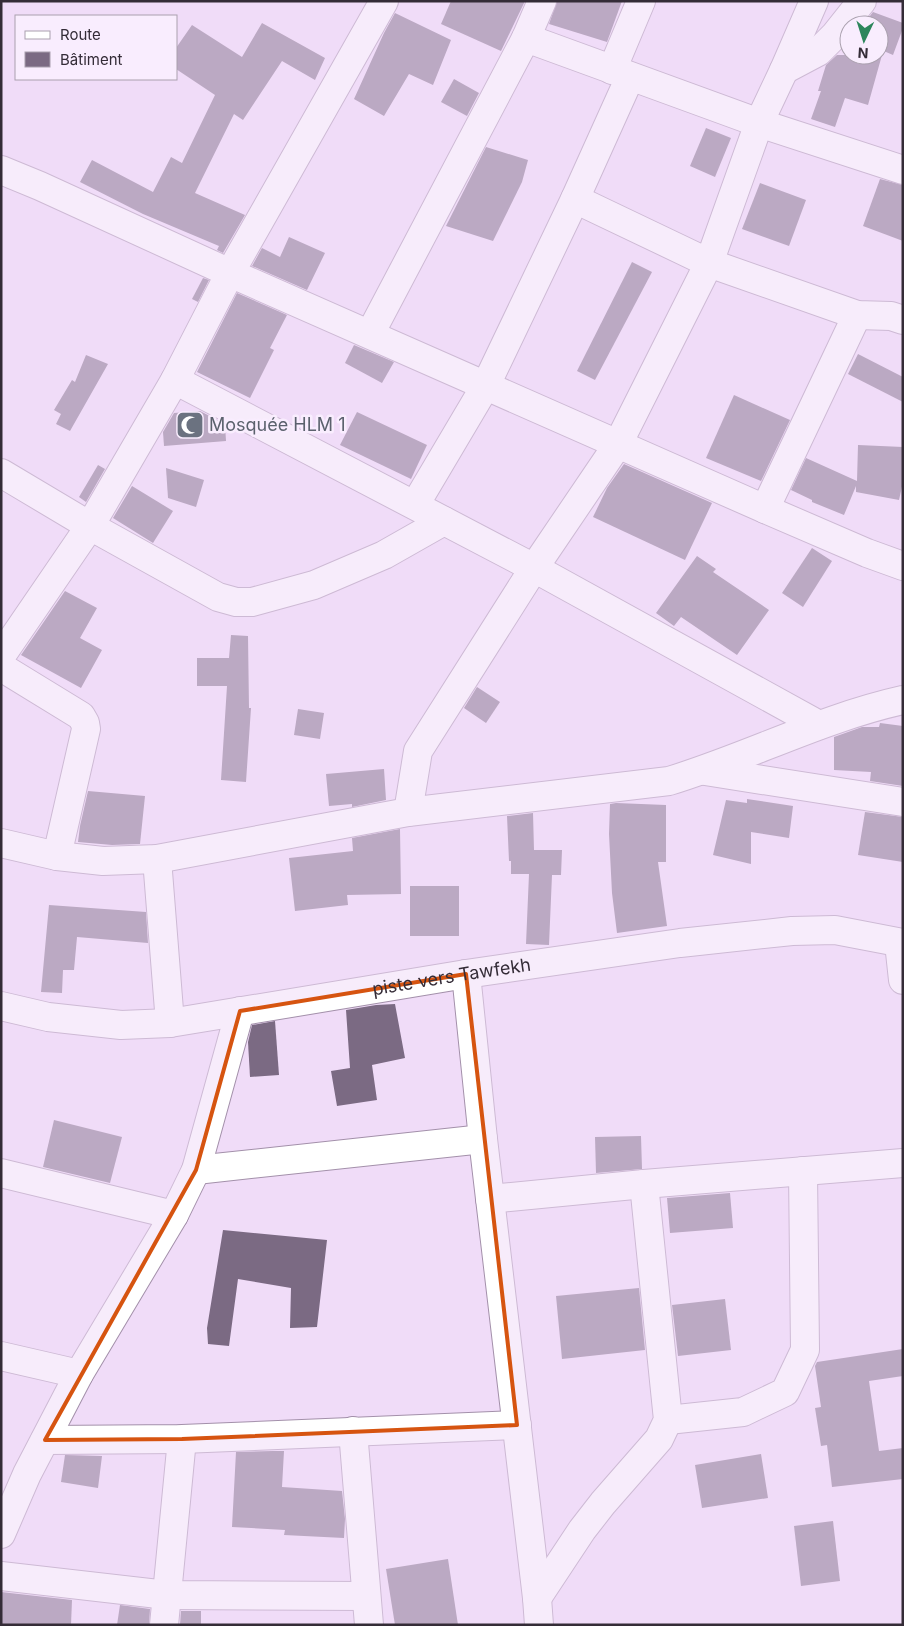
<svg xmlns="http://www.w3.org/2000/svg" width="904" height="1626" font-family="Inter,sans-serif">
<rect width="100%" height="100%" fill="#f0dcf8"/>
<!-- building -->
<g fill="#7b6a83">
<polygon points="451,1 525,1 501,51 441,24"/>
<polygon points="557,1 622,1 607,42 549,24"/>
<polygon points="873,12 903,23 903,28 893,55 879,49 879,25 863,25"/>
<polygon points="395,13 451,40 433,85 409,74 384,116 354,99 384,33"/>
<polygon points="262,23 325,58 315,80 282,61 243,120 234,114 195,193 245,215 223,253 217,250 219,246 143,214 80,182 92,160 153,192 171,157 182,163 215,95 176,69 176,48 192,25 242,57"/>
<polygon points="837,55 882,55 868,105 845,98 835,127 811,119 821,91 818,91 826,65"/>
<polygon points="454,79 479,93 467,116 441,102"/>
<polygon points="706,128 731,138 715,177 690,166"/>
<polygon points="486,147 528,160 522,182 493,241 446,226"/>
<polygon points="880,179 903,185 903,241 863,226"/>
<polygon points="760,183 806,200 789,246 742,229"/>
<polygon points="289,237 325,253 307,290 252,266 262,248 280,257"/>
<polygon points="632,262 652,272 595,380 577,371"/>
<polygon points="203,278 209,280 198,302 192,299"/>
<polygon points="237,293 287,315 270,348 274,350 250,398 197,372"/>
<polygon points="354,345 394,362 382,383 345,363"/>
<polygon points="858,354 903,377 903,402 848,374"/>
<polygon points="86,355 108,364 70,431 56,424 61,414 54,410 72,380 75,382"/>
<polygon points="734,395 790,420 761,481 706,458"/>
<polygon points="200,411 225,424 226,441 164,446 163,432 174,413"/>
<polygon points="357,412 427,445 411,479 340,445"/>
<polygon points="858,445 903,447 903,482 899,500 856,492 856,486 844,515 812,502 812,500 791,490 806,458 857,481"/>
<polygon points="624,464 712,503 685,560 593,517 607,488"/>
<polygon points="98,465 105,469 86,502 79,497"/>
<polygon points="166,468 204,480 196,507 168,498"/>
<polygon points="132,486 173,511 153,543 113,518"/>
<polygon points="812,548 832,561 803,607 782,593"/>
<polygon points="697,556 716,569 713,572 769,610 737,655 681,617 674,626 656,613"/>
<polygon points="65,591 97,608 80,638 102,650 81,688 21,655"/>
<polygon points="231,635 248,636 249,708 251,708 246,782 221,780 227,686 197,686 197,658 229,658"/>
<polygon points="477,687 500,702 486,723 464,708"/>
<polygon points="298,709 324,713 320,739 294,735"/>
<polygon points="880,723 903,726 903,786 870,781 871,772 834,770 834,737 862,727 879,727"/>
<polygon points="384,769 386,800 352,807 352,804 329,806 326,774"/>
<polygon points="88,791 145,796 140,844 112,845 78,842 80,826"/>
<polygon points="747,799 793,806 789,838 751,832 751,864 713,855 726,800 747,803"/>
<polygon points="616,803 666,805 666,862 658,862 667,926 617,933 612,893 609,834 610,804"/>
<polygon points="865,812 903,817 903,862 858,855"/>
<polygon points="533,813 534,850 562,850 561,875 552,875 549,945 526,944 529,874 511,874 511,861 509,861 507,816"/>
<polygon points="400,829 401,894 347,895 348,905 295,911 289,858 353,851 352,838"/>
<rect x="410" y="886" width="49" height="50"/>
<polygon points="49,905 146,912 148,943 77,937 74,970 63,970 62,993 41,992"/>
<polygon points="395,1004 405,1058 372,1065 377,1100 337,1106 331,1071 350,1068 346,1010 376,1005"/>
<polygon points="275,1021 279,1075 250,1077 248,1042 252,1025"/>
<polygon points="54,1120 122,1137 110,1183 43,1167"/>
<polygon points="641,1136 642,1169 596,1173 595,1137"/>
<polygon points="730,1193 733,1228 670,1233 667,1198"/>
<polygon points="223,1230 327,1240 317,1327 290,1328 291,1288 238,1279 229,1346 208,1344 207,1328"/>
<polygon points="639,1288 645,1350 562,1359 556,1296"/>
<polygon points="725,1299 731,1350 678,1356 672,1305"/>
<polygon points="903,1349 903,1376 869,1381 879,1451 903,1448 903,1479 832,1487 827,1445 821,1446 815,1408 821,1407 815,1366 817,1362"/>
<polygon points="273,1451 284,1451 282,1487 342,1491 345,1519 344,1538 284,1535 285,1530 232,1527 236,1452"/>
<polygon points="761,1454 768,1498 702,1508 695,1465"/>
<polygon points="65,1455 102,1456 98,1488 61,1482"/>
<polygon points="833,1521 840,1581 801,1586 794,1526"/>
<polygon points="448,1559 458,1625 395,1625 386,1569"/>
<polygon points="1,1592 72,1600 71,1625 1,1625"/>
<polygon points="120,1605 150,1609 149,1625 117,1625"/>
<polygon points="181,1611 201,1611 201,1625 180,1625"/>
</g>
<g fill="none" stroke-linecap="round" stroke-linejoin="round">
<defs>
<g id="minor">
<polyline points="526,38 759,123 903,170"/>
<polyline points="612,70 641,1"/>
<polyline points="784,70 818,52 835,35 862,1"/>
<polyline points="1,170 40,186 230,273 765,509 867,553 903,566"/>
<polyline points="575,199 709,263 857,315 891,316 903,320"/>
<polyline points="370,334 526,38 542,1"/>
<polyline points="175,380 534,568 819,725"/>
<polyline points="1,473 90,526 218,597 236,602 252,602 314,585 384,555 444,521"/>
<polyline points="415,505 486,385 575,199 630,77"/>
<polyline points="765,509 857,315"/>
<polyline points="1,656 90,526 175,380 230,273 384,1"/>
<polyline points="1,667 81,716 85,723 86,729 57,856"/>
<polyline points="705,771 903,802"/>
<polyline points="408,812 418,751 534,568 618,444 709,263 759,123 784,70 814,1"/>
<path d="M1,843L57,856L103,861L157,859L408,812L669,781C748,757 822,718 903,700"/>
<polyline points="157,859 170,1023"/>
<polyline points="899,943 903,980"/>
<polyline points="466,974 483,1139 537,1598 539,1625"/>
<path id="s1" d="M1,1006L48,1017L121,1025L170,1023L466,974L680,943L792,931L835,930L903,943"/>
<polyline points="196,1170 483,1139"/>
<polyline points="1,1173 174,1215"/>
<polyline points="490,1199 644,1184 903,1163"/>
<polyline points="1,1356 79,1374"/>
<polyline points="668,1420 743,1412 785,1392 805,1350 803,1171"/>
<polyline points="353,1431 369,1625"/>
<polyline points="45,1440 182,1439 517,1425"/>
<polyline points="1,1534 27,1474 79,1374 174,1215 196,1170 240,1011"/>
<polyline points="1,1576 167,1595 366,1596"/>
<polyline points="537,1598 582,1530 603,1503 659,1439 668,1420 644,1184"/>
<polyline points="164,1625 182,1439"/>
</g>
</defs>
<!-- minor casing -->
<use href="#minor" stroke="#a390aa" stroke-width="30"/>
<!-- minor -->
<use href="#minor" stroke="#fff" stroke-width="28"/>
</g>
<!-- marked area -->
<path d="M0 0H904V1626H0ZM466,974L517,1425L182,1439L45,1440L196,1170L240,1011Z" fill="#f0dcf8" fill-opacity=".55" fill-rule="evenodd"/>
<path fill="none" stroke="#d65410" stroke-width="4" stroke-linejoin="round" d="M466,974L517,1425L182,1439L45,1440L196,1170L240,1011Z"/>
<!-- icons -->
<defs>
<symbol id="mosque-square" viewBox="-11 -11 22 22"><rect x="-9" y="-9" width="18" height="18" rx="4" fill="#6b7280" stroke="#f9edfe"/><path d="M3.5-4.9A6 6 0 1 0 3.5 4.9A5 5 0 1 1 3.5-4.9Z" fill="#fff"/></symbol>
</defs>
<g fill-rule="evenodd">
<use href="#mosque-square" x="174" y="409" width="32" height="32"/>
</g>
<g text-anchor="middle" stroke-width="5" stroke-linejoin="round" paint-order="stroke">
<!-- worship labels -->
<g font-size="18" fill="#5b616d" stroke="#f9edfe" text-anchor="start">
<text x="209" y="431">Mosquée HLM 1</text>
</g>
<!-- street labels -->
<g font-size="18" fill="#342c37" stroke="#f9edfe">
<text dy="6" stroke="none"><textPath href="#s1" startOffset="456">piste vers Tawfekh</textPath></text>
</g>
</g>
<!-- border -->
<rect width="904" height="1626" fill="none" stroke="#342c37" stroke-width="5"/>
<!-- legend -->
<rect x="15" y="15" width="162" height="65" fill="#f9edfe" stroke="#aaa0ae"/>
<rect x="25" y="31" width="25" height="8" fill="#ffffff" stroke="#aaa0ae"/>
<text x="60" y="40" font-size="15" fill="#342c37">Route</text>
<rect x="25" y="52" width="25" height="15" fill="#7b6a83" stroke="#aaa0ae"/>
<text x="60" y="65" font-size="15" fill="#342c37">Bâtiment</text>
<!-- north arrow -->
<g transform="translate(864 40) rotate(184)"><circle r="24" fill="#f9edfe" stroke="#aaa0ae"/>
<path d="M0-4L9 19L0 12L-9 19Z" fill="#2d865c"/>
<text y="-8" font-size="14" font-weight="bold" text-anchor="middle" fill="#342c37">N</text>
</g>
</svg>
